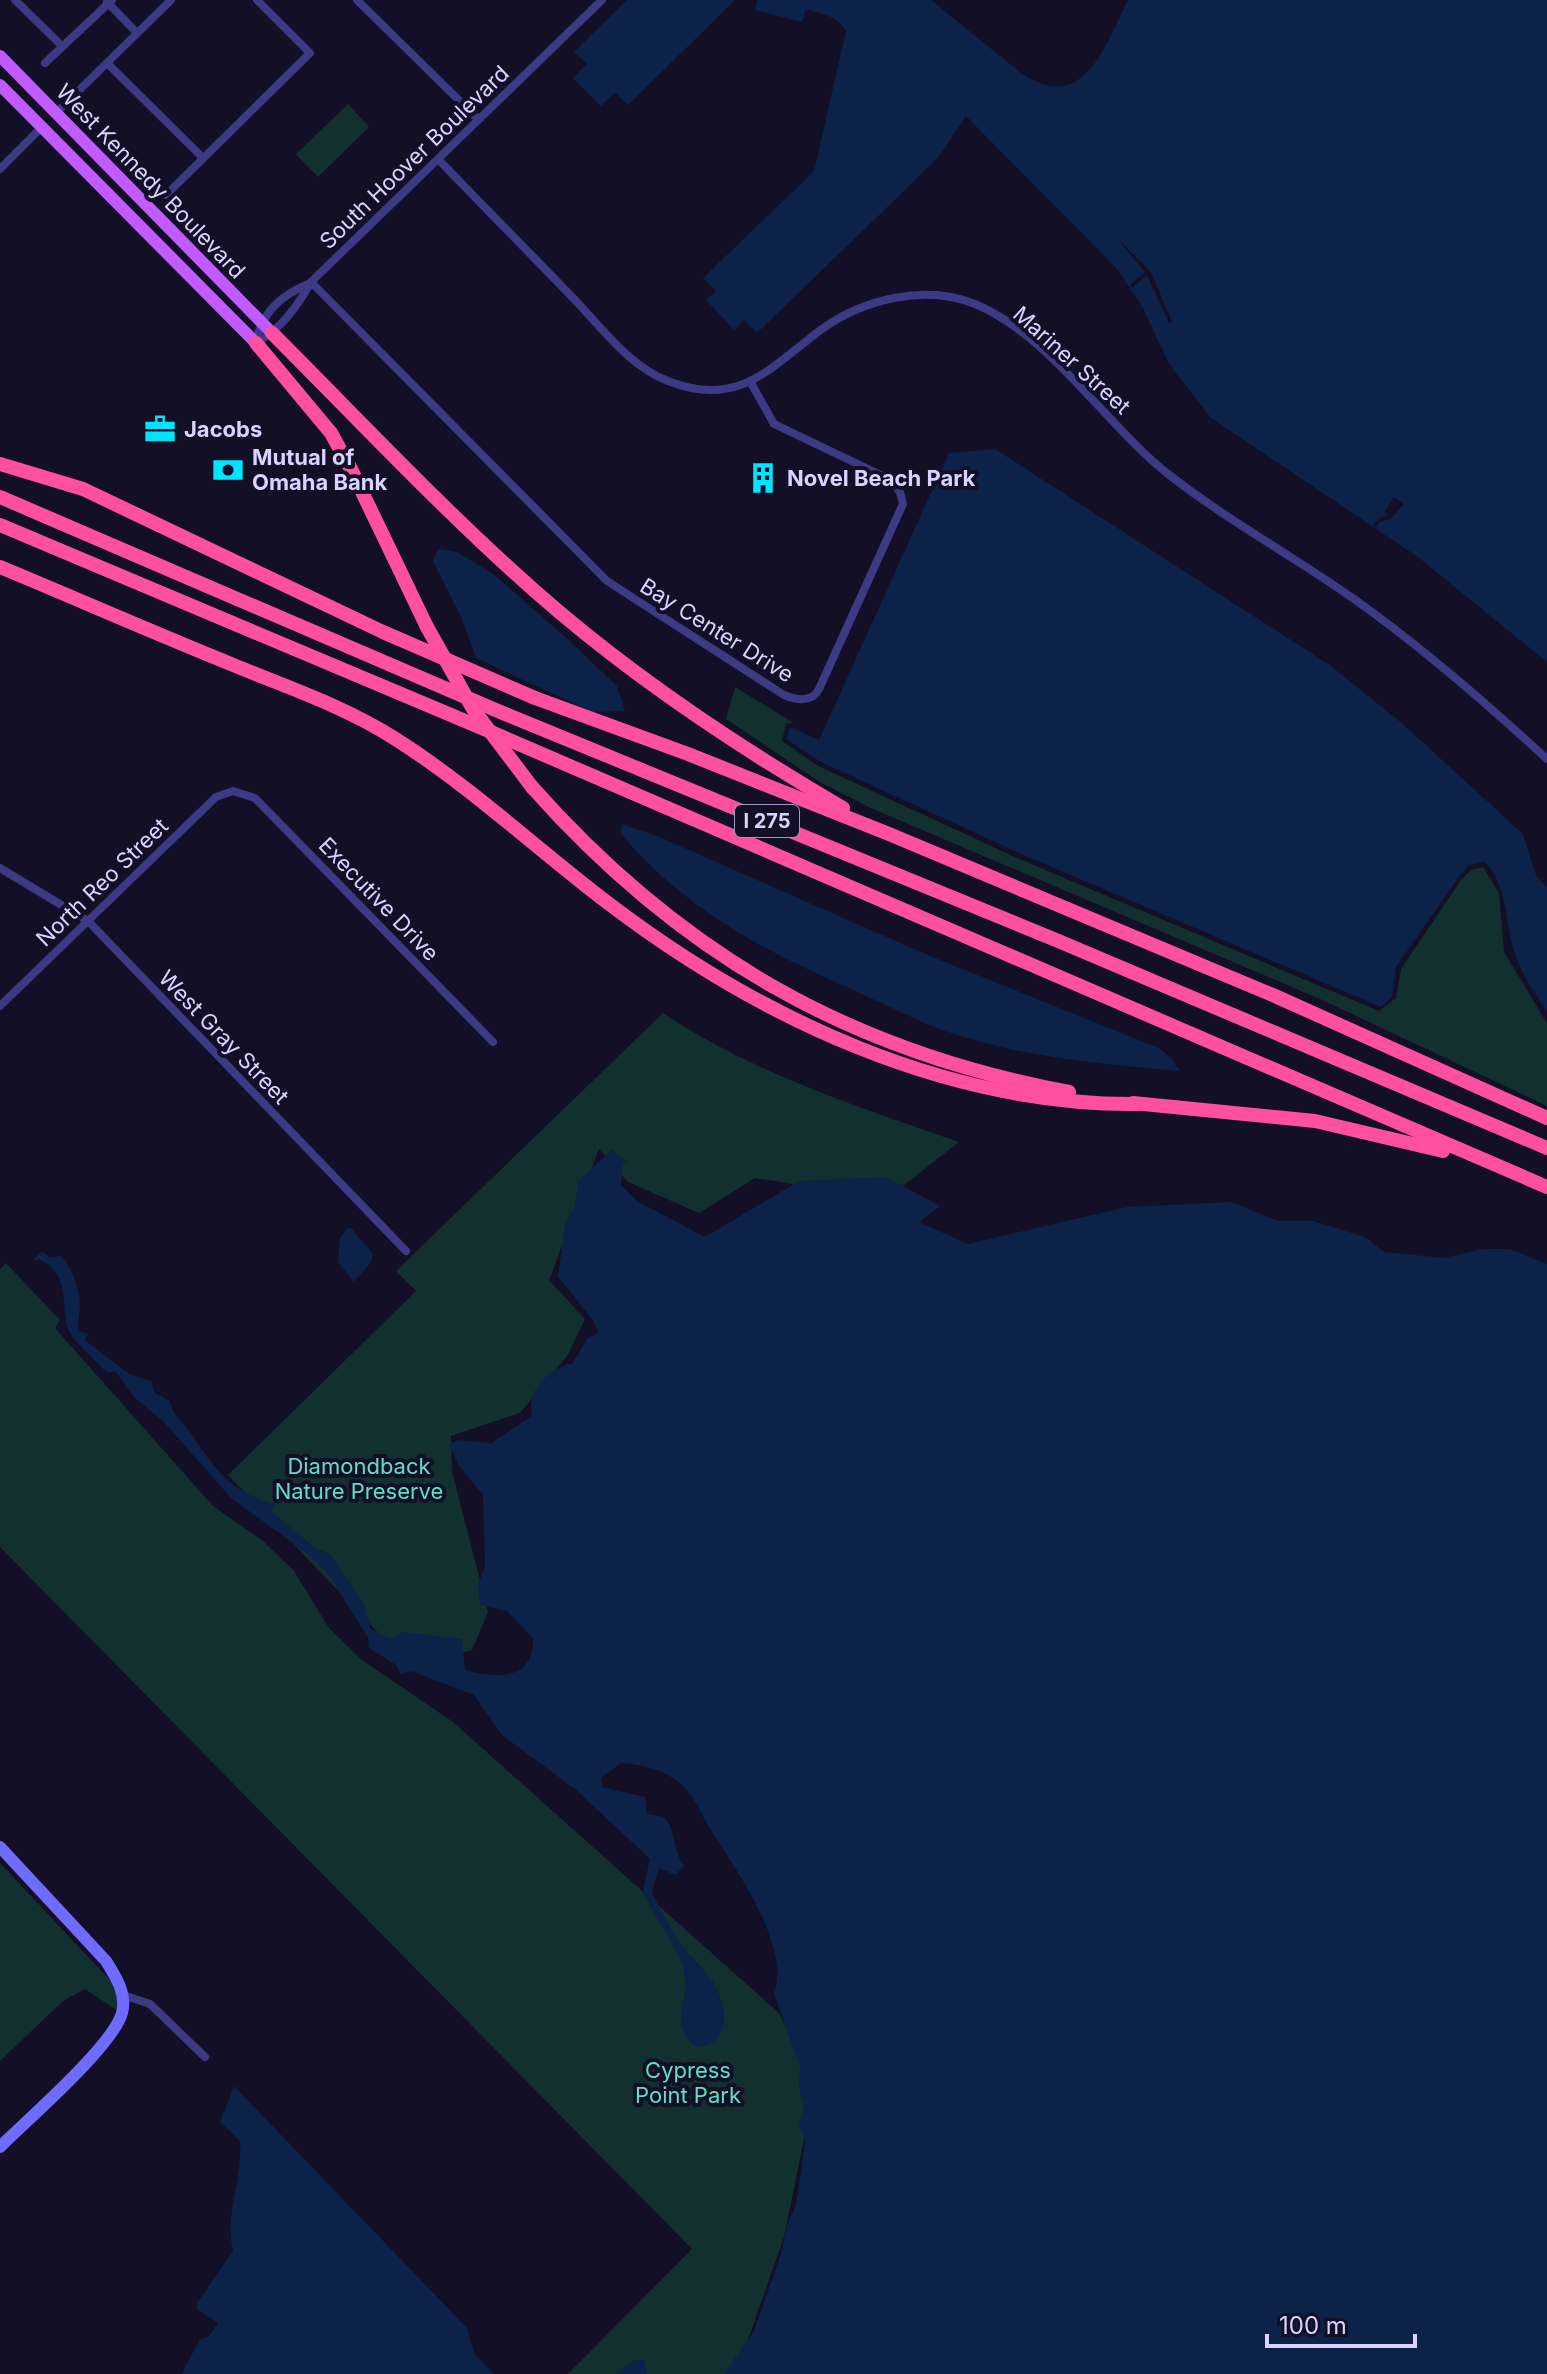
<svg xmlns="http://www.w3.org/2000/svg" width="1547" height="2374" font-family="Inter,sans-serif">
<rect width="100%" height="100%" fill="#130f26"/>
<!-- green -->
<g fill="#12302f">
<polygon points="348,104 369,127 318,177 296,154"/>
<polygon points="735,687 794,723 786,724 782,741 818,766 1017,858 1379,1011 1396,998 1401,969 1461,880 1471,870 1483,867 1499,893 1504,952 1547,1023 1547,1106 1320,999 873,809 818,781 726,719"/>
<path d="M663,1013C753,1073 858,1107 959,1142L894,1193L863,1195L755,1178L699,1213L628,1182L599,1149L549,1280L585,1319L568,1355L520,1413L451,1436L452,1471L488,1612L472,1650L436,1659L387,1642L228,1475L416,1291L396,1271Z"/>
<polygon points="6,1263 60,1320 55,1328 213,1506 263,1541 294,1571 329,1628 362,1660 453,1722 780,2014 814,2091 784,2237 736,2374 568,2374 692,2249 0,1547 0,1269"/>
<polygon points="0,1863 124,1995 118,2011 85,1989 63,2001 0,2061"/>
</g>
<!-- water -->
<g fill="#0c2248">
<polygon points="627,0 735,0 628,105 615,92 601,106 573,78 587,64 574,52"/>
<path d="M757,0H931L1021,73C1084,116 1105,46 1128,0H1547V662L1418,557L1211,418L1169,364L1143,308L1117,269L966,116L938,158L757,333L744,320L734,330L706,300L716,291L703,278L814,171L846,31C839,16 821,14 806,9L802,22L755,10Z"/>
<path d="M995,449L1331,666L1404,725L1523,834L1536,875L1547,888V1012C1533,992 1522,974 1514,951C1504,920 1509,888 1485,862L1469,865L1458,878L1396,967L1392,997L1381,1007L1019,853L821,762L786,739L790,727L819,740L949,453Z"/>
<polygon points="438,549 457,552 492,573 561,633 617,686 625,711 592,712 476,658 462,619 433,561"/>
<path d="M622,824L657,836L930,956L1159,1048L1173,1060L1179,1071C1101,1064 1020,1057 945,1031C912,1019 883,1003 851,989C763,951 684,908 621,834Z"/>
<path d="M612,1150L628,1162L623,1163L621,1185L637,1201L705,1237L799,1181L886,1177L940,1206L919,1222L968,1244L1127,1207L1231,1202L1279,1221H1313L1365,1237L1384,1252L1444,1258L1482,1249H1510L1547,1264V2374H724L754,2331L781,2254L787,2225L796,2205L805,2142L799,2124L804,2105L799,2088L800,2067L774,1994C792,1947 734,1867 709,1827C702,1815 694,1796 683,1786C665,1770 645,1765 621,1763L601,1778L602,1787L645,1797L647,1814L664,1817C677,1831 672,1850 684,1866L675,1875L659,1868L652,1893C662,1911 671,1930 683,1947C691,1958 701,1965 708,1975C727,1998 736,2046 696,2047C667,2021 689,2008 685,1978C681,1944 652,1920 643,1889L650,1859L575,1789L502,1735L474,1695L411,1671L401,1674L396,1665L369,1648L368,1638L329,1575L308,1554L231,1498L163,1421L134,1397L115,1371L109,1373C98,1364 70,1339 67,1326C61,1298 69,1273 39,1259L32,1261L42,1251L49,1257L62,1256C71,1269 80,1288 80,1305C80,1315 77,1321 79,1331L88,1334L85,1340L129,1374L151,1381L155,1393L170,1401C176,1422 180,1417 190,1432C215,1469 230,1492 274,1504L271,1511L315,1548L330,1554L364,1604L370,1628L390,1639L403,1632L462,1639L465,1670C495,1678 534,1682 533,1638L507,1611L480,1605L478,1584L485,1567L483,1495L459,1466L449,1444L459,1440L491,1443L532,1416C526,1389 549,1369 573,1363L587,1339L598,1333L593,1320L558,1277L565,1225L575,1206L579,1180Z"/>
<polygon points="351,1228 373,1254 371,1262 354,1282 338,1262 340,1238 346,1229"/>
<path d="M234,2086L467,2328L475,2355L494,2374H182L200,2339L208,2337L218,2323L197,2309V2303L233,2251C224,2212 243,2181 240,2141L220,2122Z"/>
<polygon points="635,2360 644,2360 647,2374 615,2374"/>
</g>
<!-- pier -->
<g fill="#130f26">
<polygon points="1116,237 1151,272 1172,322 1169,323 1147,275 1132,288 1130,285 1145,272"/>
<polygon points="1394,497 1404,504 1391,518 1380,522 1375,528 1373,526 1378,519 1389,515 1385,512"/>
</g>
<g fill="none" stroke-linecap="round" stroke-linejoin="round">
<!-- street -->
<g stroke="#3d3a85" stroke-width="8">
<polyline points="15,0 62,46"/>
<polyline points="357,0 478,119"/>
<polyline points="107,2 137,33"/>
<polyline points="45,63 112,0"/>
<polyline points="107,63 203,158"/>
<polyline points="56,113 171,0"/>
<path d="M438,159C483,206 529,252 574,299C601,327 630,367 668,381C739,409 771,367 822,329C864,299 925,284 975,304C1050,335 1105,424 1168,474C1227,520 1293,556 1354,599C1422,647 1485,702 1547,759"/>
<polyline points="0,169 42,127"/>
<polyline points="166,195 310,53 257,0"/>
<path d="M311,282L607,581L784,695C796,700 812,703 819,689L903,504L900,492L889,479L774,424L751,383"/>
<path d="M256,343C281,329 297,307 311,282L602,0"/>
<path d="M256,343C261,312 282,294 311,283"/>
<polyline points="0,868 88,921 406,1251"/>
<polyline points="0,1006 216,797 233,791 255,798 493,1042"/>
<polyline points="123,1995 150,2004 205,2057"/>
</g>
<!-- secondary -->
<path stroke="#6f6bff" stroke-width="12" d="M0,1847L106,1961C116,1977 127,1994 122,2013C113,2046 27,2120 0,2147"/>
<!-- primary -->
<g stroke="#c25bff" stroke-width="12">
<polyline points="0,56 272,333"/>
<polyline points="0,85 256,343"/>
</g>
<!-- highway -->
<g stroke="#ff4fa3" stroke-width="14">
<path d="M272,333C359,420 444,511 536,592C630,675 735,745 843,808"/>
<polyline points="256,343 331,433 352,471 427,627"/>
<polyline points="0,464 83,489 383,632 535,698 688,754 889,834 1275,996 1547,1118"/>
<polyline points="0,497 498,711 1056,940 1547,1148"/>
<polyline points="0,525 470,723 1547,1187"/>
<path d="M0,567C77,599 154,633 231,664C286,687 344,706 394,738C470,786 537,849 608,903C759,1018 946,1106 1139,1104"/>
<path d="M532,787C680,954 849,1051 1069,1092"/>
<polyline points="1133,1103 1315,1121 1443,1151"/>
</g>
<!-- highway-bridge -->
<polyline stroke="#ff4fa3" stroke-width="14" points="427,627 473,709 532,787"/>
</g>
<!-- icons -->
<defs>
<symbol id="office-bare" viewBox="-9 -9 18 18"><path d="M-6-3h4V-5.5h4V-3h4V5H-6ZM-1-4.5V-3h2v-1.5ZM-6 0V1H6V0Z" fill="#00e5ff" stroke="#130f26" stroke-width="2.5" paint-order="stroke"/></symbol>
<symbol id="bank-bare" viewBox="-9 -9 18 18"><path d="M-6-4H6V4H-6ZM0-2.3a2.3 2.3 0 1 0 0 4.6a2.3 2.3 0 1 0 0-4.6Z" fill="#00e5ff" stroke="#130f26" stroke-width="2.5" paint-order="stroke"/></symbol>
<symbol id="building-bare" viewBox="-9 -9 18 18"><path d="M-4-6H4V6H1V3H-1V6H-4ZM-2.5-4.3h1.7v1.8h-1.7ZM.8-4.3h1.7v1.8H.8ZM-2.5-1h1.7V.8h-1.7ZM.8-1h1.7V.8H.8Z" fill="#00e5ff" stroke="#130f26" stroke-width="2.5" paint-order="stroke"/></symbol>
</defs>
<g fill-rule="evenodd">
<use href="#office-bare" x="138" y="407" width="44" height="44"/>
<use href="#bank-bare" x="206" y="448" width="44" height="44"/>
<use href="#building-bare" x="741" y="456" width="44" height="44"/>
</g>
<g text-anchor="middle" stroke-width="8" stroke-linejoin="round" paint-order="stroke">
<!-- shield labels -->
<rect fill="#130f26" stroke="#9e99be" stroke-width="2" x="735" y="805" width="64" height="32" rx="6"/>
<g font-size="20" font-weight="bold" fill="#d9d4ff">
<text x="767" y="828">I 275</text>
</g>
<!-- street labels -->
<g font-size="22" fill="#d9d4ff" stroke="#130f26">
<text transform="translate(414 157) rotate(-44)" y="8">South Hoover Boulevard</text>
<text transform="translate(151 181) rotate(46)" y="8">West Kennedy Boulevard</text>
<text transform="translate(1072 360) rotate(42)" y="8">Mariner Street</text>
<text transform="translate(717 630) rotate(32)" y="8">Bay Center Drive</text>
<text transform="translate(102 882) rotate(-44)" y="8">North Reo Street</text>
<text transform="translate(379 899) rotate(46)" y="8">Executive Drive</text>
<text transform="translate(224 1037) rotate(46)" y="8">West Gray Street</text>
</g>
<!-- poi labels -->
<g font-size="22" font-weight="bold" fill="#d9d4ff" stroke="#130f26" text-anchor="start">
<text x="184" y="437">Jacobs</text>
<text x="252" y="465">Mutual of<tspan x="252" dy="25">Omaha Bank</tspan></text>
<text x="787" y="486">Novel Beach Park</text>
</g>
<!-- park labels -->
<g font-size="22" fill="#5fe0c0" stroke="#130f26">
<text x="359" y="1474">Diamondback<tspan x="359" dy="25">Nature Preserve</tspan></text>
<text x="688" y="2078">Cypress<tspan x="688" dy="25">Point Park</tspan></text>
</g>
</g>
<!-- scale -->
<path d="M1267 2334v12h148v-12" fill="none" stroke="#d9d4ff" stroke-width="4"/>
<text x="1279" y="2334" font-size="24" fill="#d9d4ff" stroke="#130f26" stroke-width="6" paint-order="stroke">100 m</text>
</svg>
